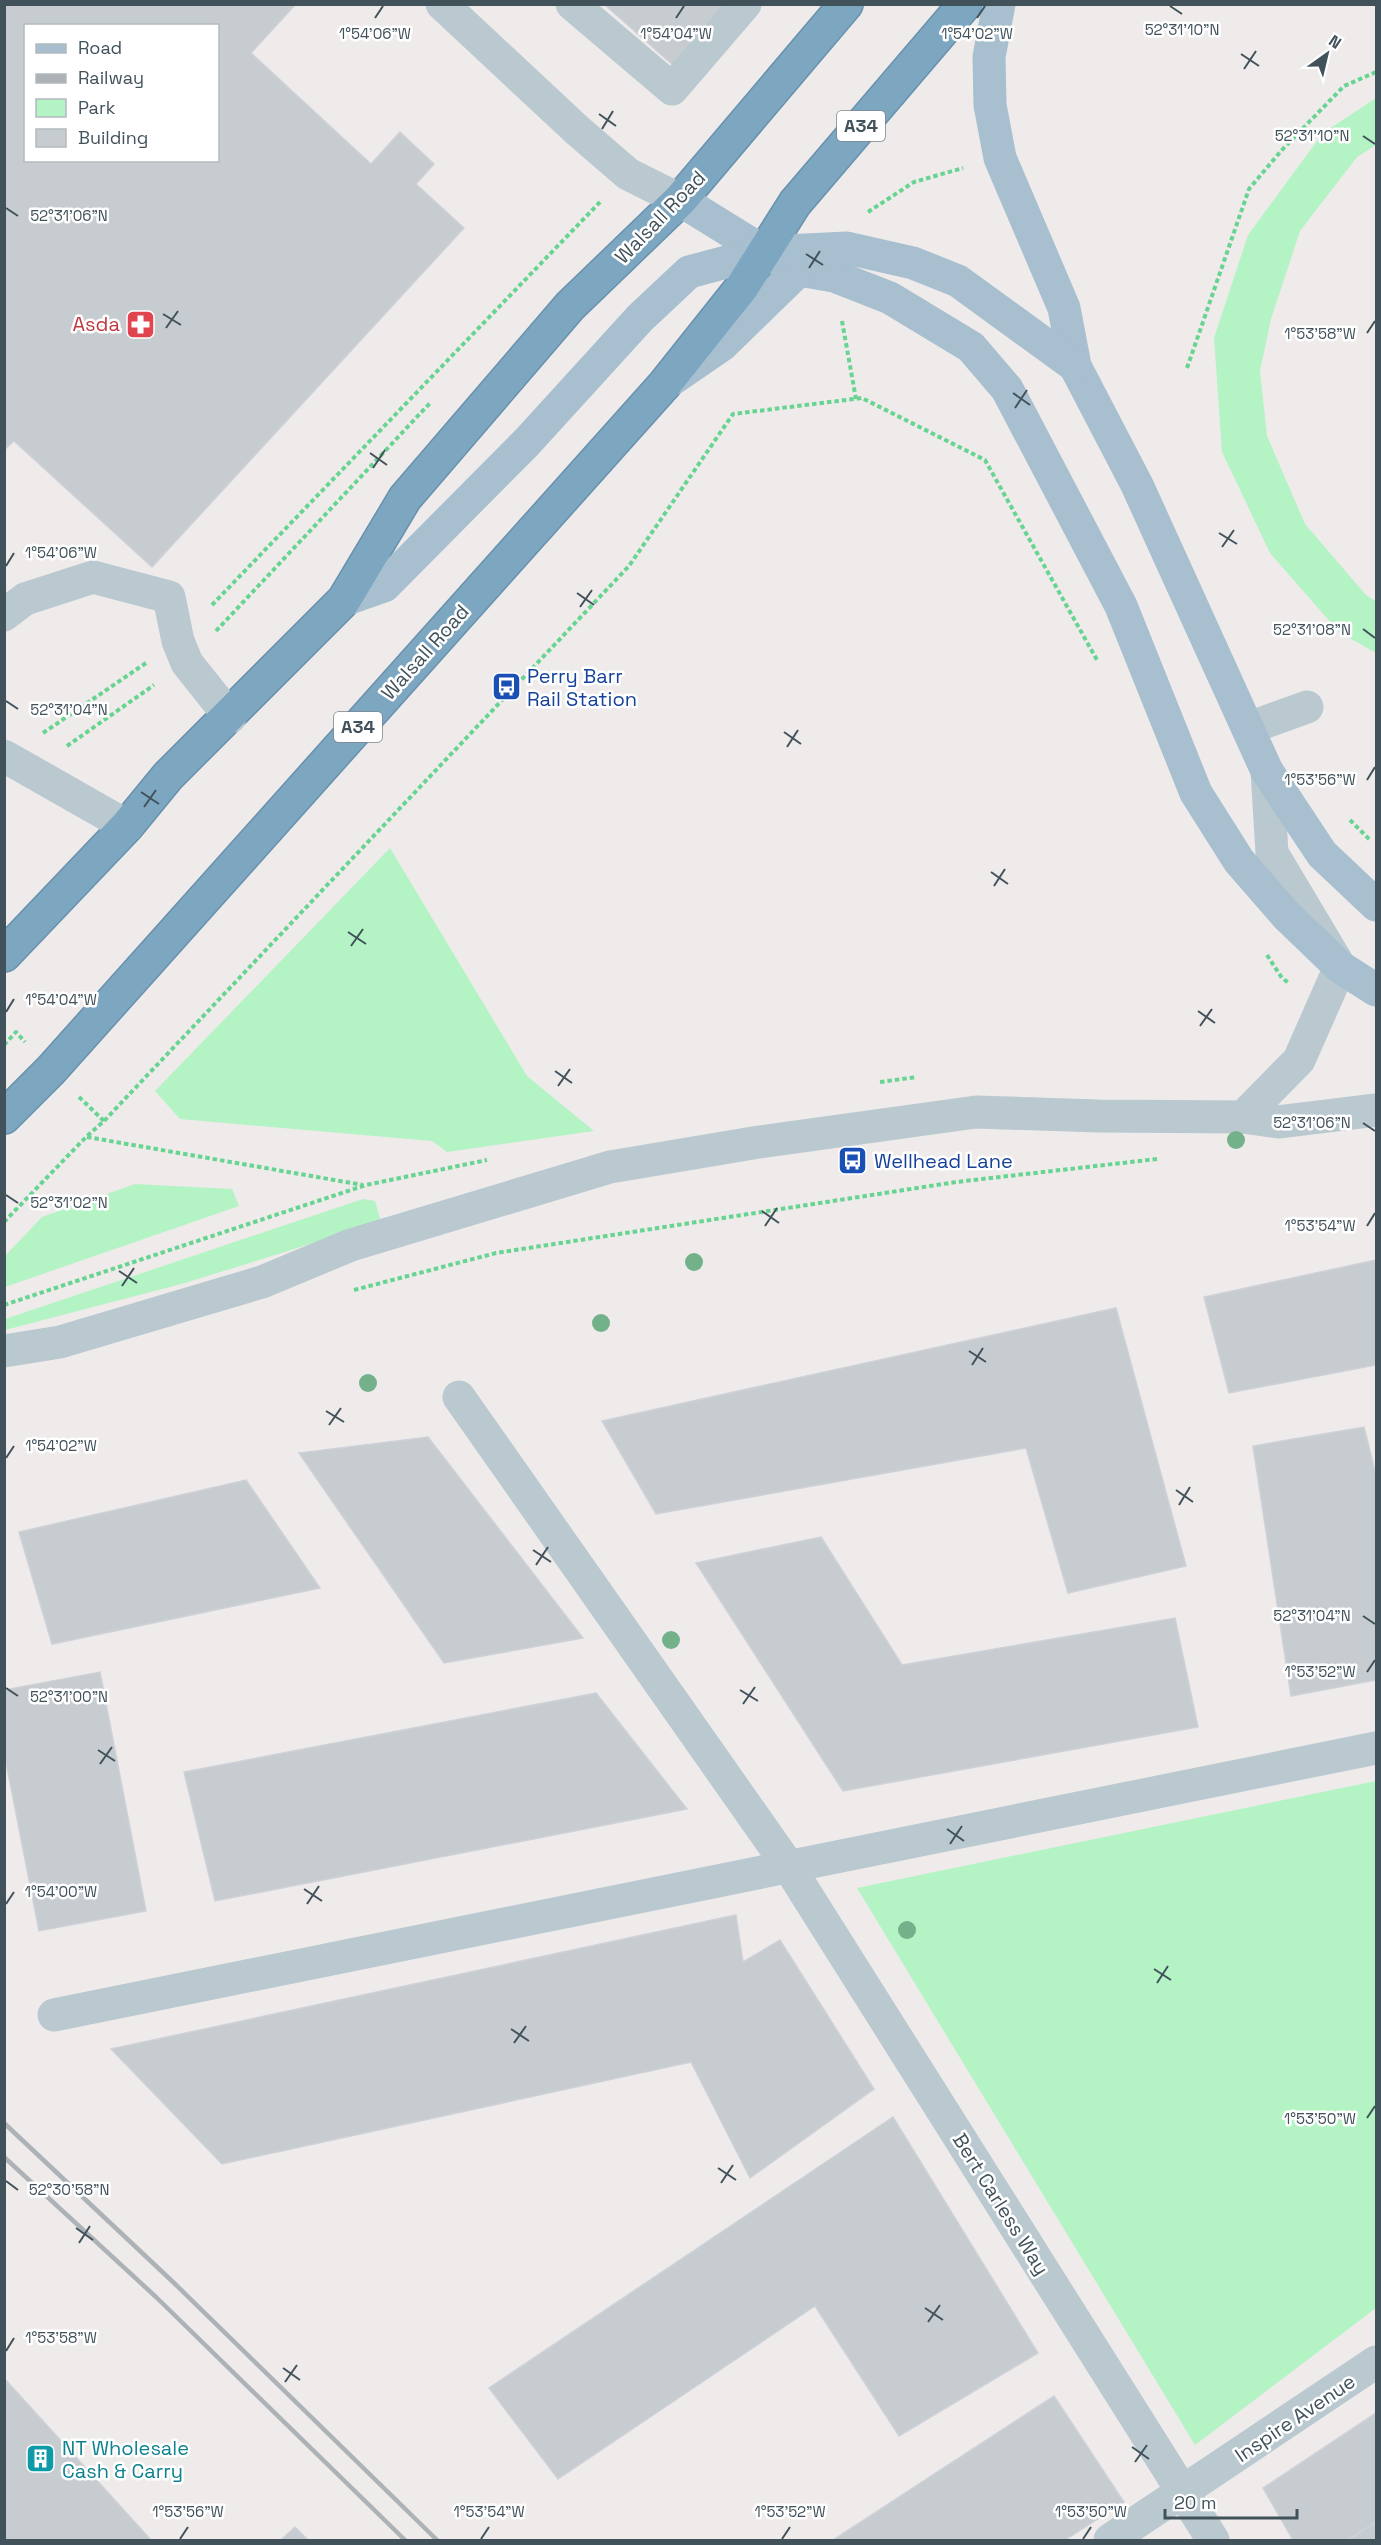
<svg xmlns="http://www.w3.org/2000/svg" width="1381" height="2545" font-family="'Space Grotesk',sans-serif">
<rect width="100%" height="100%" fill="#efebeb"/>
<!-- green -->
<g fill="#b3f3c4">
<polygon points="1376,98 1376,145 1357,157 1300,231 1271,319 1260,371 1267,436 1305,524 1366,595 1376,601 1376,653 1339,632 1270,553 1222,452 1214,338 1248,235 1323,133"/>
<polygon points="390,848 527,1076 594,1131 447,1152 432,1141 180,1119 155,1091"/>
<polygon points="135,1184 232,1189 239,1206 5,1287 5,1256 42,1217"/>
<polygon points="363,1199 375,1201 381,1222 185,1283 5,1330 5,1319"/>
<polygon points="1376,1781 1376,2308 1195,2445 857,1888"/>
</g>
<!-- building -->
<g fill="#c7ccd1" stroke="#ced2d8" stroke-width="1.5" fill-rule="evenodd">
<path d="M4,4H296L251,53L371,164L400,132L434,164L416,184L464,228L152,567L14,441L4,450ZM26,26H218V160H26Z"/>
<polygon points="604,4 745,4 683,74"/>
<polygon points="1376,1260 1376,1365 1229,1393 1204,1297"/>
<polygon points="1116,1308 1186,1566 1068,1593 1026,1448 656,1514 602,1421"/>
<polygon points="1364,1427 1376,1475 1376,1680 1291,1696 1253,1446"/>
<polygon points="428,1437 583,1638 444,1663 299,1453"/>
<polygon points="246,1480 320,1588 52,1644 19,1532"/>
<polygon points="821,1537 902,1665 1175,1618 1198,1727 843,1791 696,1563"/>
<polygon points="100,1672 146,1911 39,1931 4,1752 4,1690"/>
<polygon points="596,1693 687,1809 215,1901 184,1772"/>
<polygon points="736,1915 743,1962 780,1940 874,2089 750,2178 691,2062 222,2164 111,2049"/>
<polygon points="893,2117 1038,2353 899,2436 815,2306 558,2479 489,2388"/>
<polygon points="4,2378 151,2540 4,2540"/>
<polygon points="1054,2396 1124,2502 1065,2540 833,2540"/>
<polygon points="1376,2413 1376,2522 1348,2540 1293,2540 1263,2488"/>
<polygon points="1376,2522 1376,2540 1348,2540"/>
<polygon points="295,2527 308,2540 281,2540"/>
</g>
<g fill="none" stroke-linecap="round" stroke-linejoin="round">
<defs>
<g id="highway">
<polyline points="4,955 127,826 168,776 344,600 405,498 570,306 680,200 846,4"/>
<polyline points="4,1117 51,1070 664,385 742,287 795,203 965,4"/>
</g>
</defs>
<!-- highway casing -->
<use href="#highway" stroke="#6891ad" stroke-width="36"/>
<!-- path -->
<g stroke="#68d492" stroke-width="4" stroke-dasharray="4.5 3" stroke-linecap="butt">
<polyline points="868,212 914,182 963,168"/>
<polyline points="842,321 856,399"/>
<polyline points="1187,368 1249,189 1281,151 1344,86 1376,72"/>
<polyline points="212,605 600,202"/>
<polyline points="216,631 430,403"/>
<polyline points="43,733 146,663"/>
<polyline points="67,746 154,685"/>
<polyline points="1350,820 1370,840"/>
<polyline points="1267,955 1282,978 1290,984"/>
<polyline points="4,1045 16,1032 25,1042"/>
<polyline points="880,1082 917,1077"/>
<polyline points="79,1097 104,1121"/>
<polyline points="87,1137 363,1185"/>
<polyline points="4,1222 86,1137 104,1121 629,566 733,414 862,398 985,460 1097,660"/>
<polyline points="354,1290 496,1253 956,1182 1157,1159"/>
<polyline points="4,1305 366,1185 487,1160"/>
</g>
<!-- minor -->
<g stroke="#bac9d0" stroke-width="33">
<polyline points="442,4 577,130 628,174 680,200"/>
<polyline points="572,4 672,89 745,4"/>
<polyline points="4,615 25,599 93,577 169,597 178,641 187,663 230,717"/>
<polyline points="1249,728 1307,707"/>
<polyline points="4,756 127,826"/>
<polyline points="1243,1117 1299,1060 1340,967 1272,853 1267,771"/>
<polyline points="4,1351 60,1342 262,1282 351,1245 610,1167 759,1142 976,1112 1098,1116 1243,1117 1278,1122 1376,1110"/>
<polyline points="459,1397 789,1867 1213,2540"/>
<polyline points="54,2015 1376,1748"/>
<polyline points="1110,2540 1376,2362"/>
</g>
<!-- major -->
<g stroke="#a7bfce" stroke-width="33">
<polyline points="999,4 989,57 990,105 1000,158 1064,308 1075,366 1137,485 1267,771 1322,854 1376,905"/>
<polyline points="680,200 764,252 799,270 834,276 890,298 971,347 1007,389 1121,606 1196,793 1239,861 1286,915 1340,967 1376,990"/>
<polyline points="674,378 722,345 799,270"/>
<polyline points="344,600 384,586 527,442 640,318 689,272 764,252 847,248 913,263 958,281 1075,366"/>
</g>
<!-- highway -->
<use href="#highway" stroke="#7da6c1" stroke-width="33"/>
<!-- rail -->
<g stroke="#adb2b7" stroke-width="4.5">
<polyline points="4,2123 173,2282 437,2540"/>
<polyline points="4,2157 156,2297 405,2540"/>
</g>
</g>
<!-- trees -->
<g fill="#73b18a">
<circle cx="1236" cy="1140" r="9"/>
<circle cx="694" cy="1262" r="9"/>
<circle cx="601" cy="1323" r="9"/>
<circle cx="368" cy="1383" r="9"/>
<circle cx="671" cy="1640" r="9"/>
<circle cx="907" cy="1930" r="9"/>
</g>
<!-- ticks -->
<path fill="none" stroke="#42525b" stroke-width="2" d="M1170,6L1182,14M375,18L383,6M676,18L684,6M977,18L985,6M1241,54L1259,66M1244,69L1256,51M599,114L616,126M602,129L613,111M1363,136L1375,144M6,208L18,216M806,254L823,265M809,268L820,251M163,314L181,325M166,328L178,311M1367,333L1375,321M1013,393L1030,405M1015,408L1027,390M370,453L387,465M373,468L385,450M1219,533L1237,544M1222,547L1234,530M6,566L14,553M577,593L594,605M580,607L592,590M1363,629L1375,638M6,701L18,709M784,732L801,744M787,747L798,730M1367,780L1375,767M141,792L159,804M144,807L156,790M991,872L1008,884M994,886L1005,869M348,932L366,944M351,946L363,929M1198,1011L1215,1023M6,1012L14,999M1200,1026L1212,1009M555,1071L572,1083M558,1086L570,1069M1363,1123L1375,1131M6,1195L18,1203M762,1211L779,1223M765,1226L777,1208M1367,1226L1375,1213M119,1271L137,1283M122,1286L134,1268M969,1351L986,1362M972,1365L983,1348M326,1411L344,1422M329,1425L341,1408M6,1458L14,1446M1176,1490L1193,1502M1179,1505L1190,1487M533,1550L551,1562M536,1565L548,1547M1363,1616L1375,1624M1367,1672L1375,1660M6,1688L18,1696M740,1690L758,1701M743,1704L755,1687M98,1750L115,1761M100,1764L112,1747M947,1829L964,1841M950,1844L962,1826M304,1889L322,1901M6,1904L14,1892M307,1904L319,1886M1154,1969L1171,1980M1157,1983L1168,1966M511,2029L529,2041M514,2043L526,2026M1367,2118L1375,2106M718,2168L736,2180M6,2181L18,2190M721,2183L733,2165M76,2228L93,2240M79,2243L90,2226M925,2308L943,2320M928,2322L940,2305M6,2351L14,2338M283,2368L300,2380M285,2382L297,2365M1132,2447L1149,2459M1135,2462L1147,2445M180,2539L188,2527M481,2539L489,2527M782,2539L790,2527M1083,2539L1091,2527"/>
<!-- icons -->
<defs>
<symbol id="pharmacy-square" viewBox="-11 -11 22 22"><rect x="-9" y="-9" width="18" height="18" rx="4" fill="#e0444e" stroke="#fff"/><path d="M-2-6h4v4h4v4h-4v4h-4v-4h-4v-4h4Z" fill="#fff"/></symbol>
<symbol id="bus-square" viewBox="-11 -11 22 22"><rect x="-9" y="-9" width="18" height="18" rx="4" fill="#1a4fb4" stroke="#fff"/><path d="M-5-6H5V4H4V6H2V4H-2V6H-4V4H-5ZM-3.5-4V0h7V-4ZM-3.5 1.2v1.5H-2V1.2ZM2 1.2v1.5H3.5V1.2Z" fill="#fff"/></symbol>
<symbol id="building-square" viewBox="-11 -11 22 22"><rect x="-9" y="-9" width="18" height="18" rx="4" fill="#0f9aa8" stroke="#fff"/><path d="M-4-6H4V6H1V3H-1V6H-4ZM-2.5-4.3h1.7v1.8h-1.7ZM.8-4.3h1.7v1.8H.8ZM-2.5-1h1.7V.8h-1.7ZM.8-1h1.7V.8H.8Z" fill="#fff"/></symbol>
</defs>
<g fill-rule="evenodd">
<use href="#pharmacy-square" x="124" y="308" width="33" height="33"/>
<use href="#bus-square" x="490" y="670" width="33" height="33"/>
<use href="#bus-square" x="836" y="1144" width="33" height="33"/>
<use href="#building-square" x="24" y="2442" width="33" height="33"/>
</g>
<g text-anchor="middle" stroke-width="5" stroke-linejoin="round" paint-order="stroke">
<!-- shield labels -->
<g fill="#fff" stroke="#7b868c" stroke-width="1.5">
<rect x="837" y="111" width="48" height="30" rx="4.5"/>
<rect x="334" y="712" width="48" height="30" rx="4.5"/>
</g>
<g font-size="18" font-weight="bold" fill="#42525b">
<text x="861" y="132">A34</text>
<text x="358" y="733">A34</text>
</g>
<!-- street labels -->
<g font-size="20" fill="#42525b" stroke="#fff">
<text transform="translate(660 217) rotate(-46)" y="7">Walsall Road</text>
<text transform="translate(425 652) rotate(-48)" y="7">Walsall Road</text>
<text transform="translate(1001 2204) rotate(58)" y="7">Bert Carless Way</text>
<text transform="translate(1295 2418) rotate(-34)" y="7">Inspire Avenue</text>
</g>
<!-- health labels -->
<g font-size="20" fill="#be3a42" stroke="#fff" text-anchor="end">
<text x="120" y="331">Asda</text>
</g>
<!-- transit labels -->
<g font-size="20" fill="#164399" stroke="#fff" text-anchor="start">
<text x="527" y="683">Perry Barr<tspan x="527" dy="23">Rail Station</tspan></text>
<text x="874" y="1168">Wellhead Lane</text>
</g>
<!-- culture labels -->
<g font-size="20" fill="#0d838f" stroke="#fff" text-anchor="start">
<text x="62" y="2455">NT Wholesale<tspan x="62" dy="23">Cash &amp; Carry</tspan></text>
</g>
</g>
<g font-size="15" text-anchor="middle" fill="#42525b" stroke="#fff" stroke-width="5" stroke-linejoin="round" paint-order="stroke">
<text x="1182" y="35">52°31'10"N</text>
<text x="375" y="39">1°54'06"W</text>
<text x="676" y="39">1°54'04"W</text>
<text x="977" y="39">1°54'02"W</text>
<text x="1312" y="141">52°31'10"N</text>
<text x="69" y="221">52°31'06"N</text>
<text x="1320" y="339">1°53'58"W</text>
<text x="61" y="558">1°54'06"W</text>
<text x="1312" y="635">52°31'08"N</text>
<text x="69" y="715">52°31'04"N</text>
<text x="1320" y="785">1°53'56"W</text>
<text x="61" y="1005">1°54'04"W</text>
<text x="1312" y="1128">52°31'06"N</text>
<text x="69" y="1208">52°31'02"N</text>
<text x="1320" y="1231">1°53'54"W</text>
<text x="61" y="1451">1°54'02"W</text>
<text x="1312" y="1621">52°31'04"N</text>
<text x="1320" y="1677">1°53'52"W</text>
<text x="69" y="1702">52°31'00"N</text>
<text x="61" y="1897">1°54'00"W</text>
<text x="1320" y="2124">1°53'50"W</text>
<text x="69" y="2195">52°30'58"N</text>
<text x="61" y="2343">1°53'58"W</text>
<text x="188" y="2517">1°53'56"W</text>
<text x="489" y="2517">1°53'54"W</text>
<text x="790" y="2517">1°53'52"W</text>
<text x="1091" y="2517">1°53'50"W</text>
</g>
<!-- border -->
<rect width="1381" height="2545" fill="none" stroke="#42525b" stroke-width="12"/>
<!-- legend -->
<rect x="24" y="24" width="195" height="138" fill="#ffffff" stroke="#b3babd" stroke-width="1.5"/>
<rect x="36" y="44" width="30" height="9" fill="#a7bfce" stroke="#b3babd" stroke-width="1.5"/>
<text x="78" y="54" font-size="18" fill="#42525b">Road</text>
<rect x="36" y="74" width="30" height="9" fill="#adb2b7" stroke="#b3babd" stroke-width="1.5"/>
<text x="78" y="84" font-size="18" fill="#42525b">Railway</text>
<rect x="36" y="99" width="30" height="18" fill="#b3f3c4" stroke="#b3babd" stroke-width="1.5"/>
<text x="78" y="114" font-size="18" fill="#42525b">Park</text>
<rect x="36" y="129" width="30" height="18" fill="#c7ccd1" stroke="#b3babd" stroke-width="1.5"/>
<text x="78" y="144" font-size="18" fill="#42525b">Building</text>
<!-- north arrow -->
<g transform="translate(1327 54) rotate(34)" stroke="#ffffff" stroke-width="4.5" paint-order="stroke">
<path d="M0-4.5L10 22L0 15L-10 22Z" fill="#42525b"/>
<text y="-9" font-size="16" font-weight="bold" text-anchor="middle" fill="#42525b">N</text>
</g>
<!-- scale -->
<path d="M1165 2509v9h132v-9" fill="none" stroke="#42525b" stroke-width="3"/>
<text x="1174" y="2509" font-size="18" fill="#42525b" stroke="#ffffff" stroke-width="4.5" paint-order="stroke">20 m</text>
</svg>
